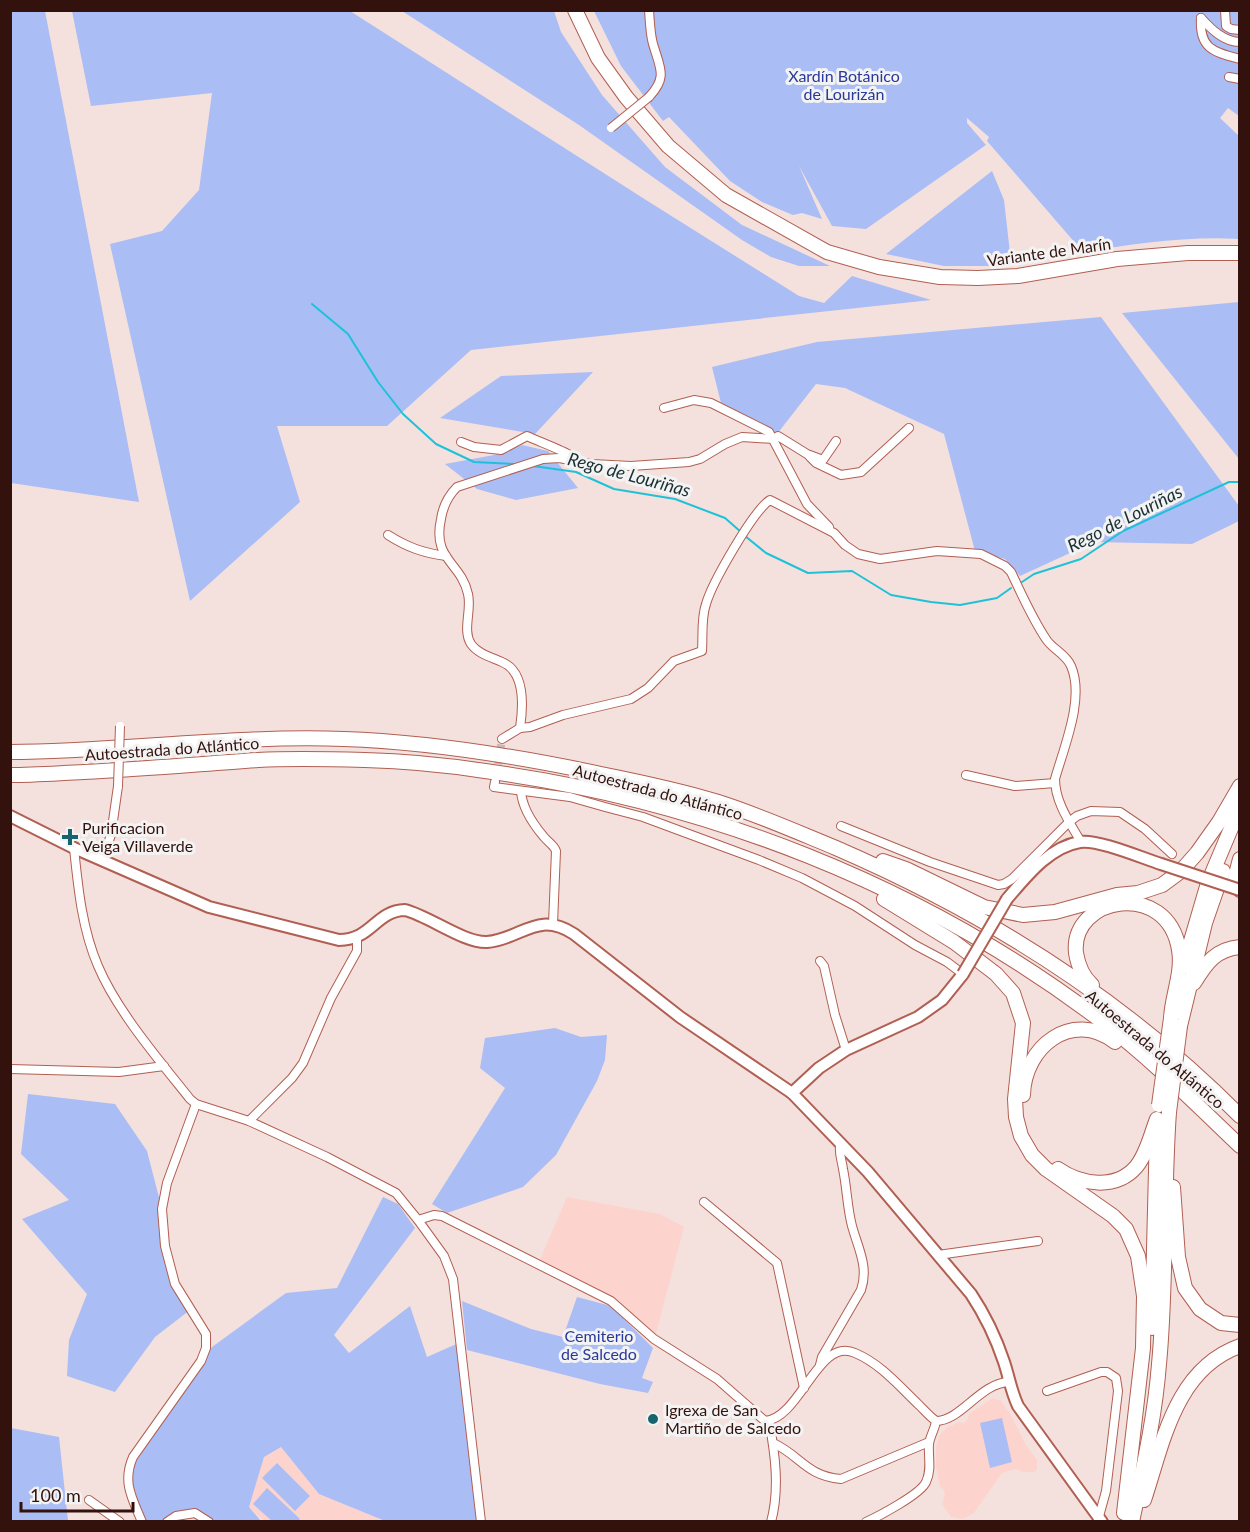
<svg xmlns="http://www.w3.org/2000/svg" width="1250" height="1532" font-family="Lato,sans-serif">
<rect width="100%" height="100%" fill="#f4e1dd"/>
<!-- built -->
<g fill="#fdd4cd">
<polygon points="567,1197 660,1214 684,1227 656,1334 614,1299 539,1262"/>
<polygon points="993,1398 1001,1401 1011,1415 1026,1445 1037,1460 1037,1469 1035,1472 1024,1472 1016,1469 1002,1473 974,1513 963,1519 951,1517 942,1504 945,1493 943,1489 940,1487 936,1467 936,1447 940,1435 946,1428 959,1422 964,1423 968,1419 969,1414"/>
<polygon points="281,1447 319,1494 379,1519 378,1522 264,1521 249,1507 264,1457"/>
</g>
<!-- green -->
<g fill="#aabdf4">
<polygon points="11,10 45,11 139,502 11,483"/>
<polygon points="72,11 350,11 646,200 799,296 824,303 852,276 931,300 471,350 387,426 277,426 300,502 190,601 110,244 162,231 199,190 212,93 91,106"/>
<polygon points="402,11 554,11 561,32 602,95 665,167 742,225 830,266 799,266 771,257 742,240 579,125"/>
<path d="M594,11H1239V116L1228,108L1220,118L1239,136V239C1187,236 1134,244 1083,252L987,141L989,137L967,118V123L986,145L866,229L832,226L799,166L822,219L802,213L793,215L762,202L730,181L669,117L663,121L621,66Z"/>
<polygon points="992,171 1004,200 1010,253 1001,266 944,266 886,254"/>
<polygon points="1239,302 1240,302 1239,459 1122,313"/>
<polygon points="1101,317 1239,506 1239,521 1192,544 1094,542 1020,576 1005,559 975,551 944,434 845,388 816,384 777,434 721,403 712,367 817,342"/>
<polygon points="593,372 535,434 440,418 501,376"/>
<polygon points="522,445 548,451 578,488 516,500 477,489 445,464 494,455"/>
<polygon points="555,1028 581,1037 607,1035 605,1060 597,1081 556,1155 523,1187 447,1213 432,1204 505,1088 480,1068 485,1038"/>
<polygon points="28,1094 115,1104 147,1151 162,1209 175,1284 190,1310 155,1337 115,1392 67,1376 69,1340 87,1294 22,1219 69,1200 21,1154"/>
<polygon points="383,1197 398,1204 415,1228 334,1335 349,1353 410,1306 427,1357 461,1342 477,1521 385,1521 319,1494 281,1447 264,1457 249,1507 261,1521 209,1521 195,1513 172,1521 143,1521 127,1475 154,1435 176,1397 212,1347 286,1293 337,1288"/>
<polygon points="577,1297 611,1306 653,1348 642,1378 653,1382 648,1393 600,1384 467,1350 462,1301 531,1329 563,1337"/>
<polygon points="1002,1418 1012,1462 990,1468 980,1423"/>
<polygon points="11,1428 59,1437 68,1521 11,1521"/>
<polygon points="277,1463 310,1496 295,1511 262,1478"/>
<polygon points="267,1488 300,1519 297,1521 272,1521 253,1504"/>
</g>
<g fill="none" stroke-linecap="round" stroke-linejoin="round">
<!-- stream -->
<g stroke="#1ec2d8" stroke-width="2">
<polyline points="312,304 348,334 378,382 403,414 436,444 474,462 514,464"/>
<polyline points="533,466 576,472 614,489 675,499 725,518 741,532"/>
<polyline points="745,536 766,553 808,573 852,571 891,595 931,602 960,605 997,598 1011,588"/>
<polyline points="1022,582 1034,574 1081,559 1123,531 1229,482 1240,482"/>
</g>
<!-- street-tunnel -->
<polyline stroke="#cdb8b4" stroke-width="8" stroke-dasharray="8 4" stroke-linecap="butt" points="496,776 502,739"/>
<defs>
<g id="street">
<polyline points="1225,10 1226,26 1231,29 1240,30"/>
<path d="M1201,18C1199,49 1214,52 1240,59"/>
<path d="M1201,18C1211,29 1224,42 1240,42"/>
<polyline points="1229,77 1240,79"/>
<path d="M649,97C668,77 660,68 653,44C650,33 650,22 649,10"/>
<polyline points="664,408 694,400 711,403 769,432 807,504 829,527"/>
<path d="M461,442L474,447L501,450L527,436C533,439 566,452 568,454C569,455 568,457 569,459"/>
<polyline points="810,457 816,463 841,475 861,472 909,428"/>
<path d="M388,535C407,547 423,553 446,556"/>
<path d="M520,728L530,727L563,715L631,699L648,688L674,661L702,651C703,636 701,618 706,604C712,583 753,511 770,500L834,533L845,545L858,554L880,559L937,551L981,554L1005,566L1011,572C1022,595 1032,618 1046,639C1052,649 1066,654 1071,666C1085,698 1064,747 1055,779C1055,802 1070,823 1081,842"/>
<path d="M502,739L520,728C523,708 526,672 502,662C491,657 478,654 471,644C462,630 472,610 468,594C461,562 432,560 441,519C443,506 448,496 457,487L543,459L559,458L592,464L631,466L689,462L700,459L725,444L742,437L774,439L778,436L807,454L823,460L836,441"/>
<polyline points="966,775 1015,786 1055,783"/>
<polyline points="495,782 494,787 570,797 605,807 643,817 759,860 802,878 855,906 915,945 947,962 963,974"/>
<path d="M521,791C522,808 533,824 544,837C548,842 554,845 556,851L553,924"/>
<polyline points="841,826 930,862 998,885 1004,884 1012,879 1069,822 1077,816 1091,811 1120,812 1145,829 1172,854"/>
<path d="M74,848C78,887 82,929 98,966C117,1011 159,1060 190,1099L196,1104L249,1121L327,1157L396,1193L418,1220L434,1215L442,1216L611,1301L654,1339L717,1379L765,1421C801,1418 818,1336 855,1353C881,1364 899,1386 919,1405C925,1411 930,1417 936,1421C961,1421 980,1383 1009,1382"/>
<polyline points="102,860 111,835 118,786"/>
<polyline points="820,961 824,966 835,1015 846,1050"/>
<polyline points="10,1069 119,1072 164,1066"/>
<polyline points="249,1121 292,1078 303,1063 331,998 357,951 357,938"/>
<polyline points="704,1202 777,1263 804,1388"/>
<polyline points="418,1220 444,1256 453,1279 481,1522"/>
<polyline points="938,1255 1038,1241"/>
<path d="M820,1365L822,1357L861,1290C869,1267 858,1248 852,1226C847,1207 847,1188 843,1169C842,1161 839,1155 840,1146"/>
<polyline points="1047,1391 1101,1372 1107,1372 1116,1378 1118,1391 1106,1491 1098,1520"/>
<path d="M769,1421C775,1453 780,1489 771,1522"/>
<path d="M773,1443C800,1455 806,1476 841,1479L929,1442"/>
<polyline points="89,1500 120,1522"/>
<path d="M142,1522C132,1498 122,1482 133,1457L201,1361L206,1348V1334L175,1284L165,1246L162,1209L167,1183L196,1104"/>
<polyline points="167,1522 176,1516 195,1513 209,1522"/>
<path d="M866,1522C879,1516 921,1494 926,1482C932,1470 928,1457 929,1444C930,1436 935,1429 936,1421"/>
</g>
<g id="secondary">
<path d="M10,816L74,848L209,907L339,940C372,940 375,911 405,910C429,916 464,943 487,942C522,939 537,910 574,934L680,1017L792,1093L868,1172L971,1294C985,1315 996,1338 1004,1362C1009,1377 1011,1391 1018,1406L1102,1522"/>
<path d="M1007,899C1026,877 1049,847 1080,842C1098,839 1142,858 1161,864"/>
<polyline points="792,1093 819,1068 846,1050 918,1017 942,1000 963,974"/>
</g>
<g id="highway">
<polyline points="575,10 598,58 626,97 668,146 726,195 827,252 879,267 940,277 978,278 1018,276 1117,259 1188,253 1240,253"/>
<path d="M10,752C122,751 233,735 344,739C431,742 516,756 601,774C641,782 680,790 718,802C759,815 797,832 836,848C986,913 1125,1000 1240,1116"/>
<path d="M10,775C35,775 60,773 84,772C142,769 200,764 258,760C293,758 330,759 365,760C406,761 446,765 485,771C706,801 922,885 1100,1020C1149,1057 1195,1103 1240,1146"/>
<polyline points="1240,859 1235,878 1240,890"/>
<polyline points="883,861 906,869 984,907 1023,915 1055,912 1117,895 1138,893 1162,885 1181,871 1197,853 1219,822 1240,786"/>
<polyline points="884,899 954,942 996,974 1013,993 1023,1023 1015,1099 1016,1117 1021,1136 1032,1155 1046,1169 1113,1216 1126,1229 1138,1256 1144,1296 1143,1348 1124,1513"/>
<polyline points="1184,965 1208,883 1240,807"/>
<path d="M1194,983C1206,963 1216,949 1240,947"/>
<path d="M1092,985C1083,977 1078,965 1076,953C1070,896 1168,879 1179,950C1183,972 1172,996 1171,1018"/>
<polyline points="1180,1026 1205,923 1223,871"/>
<path d="M1023,1095C1024,1047 1072,1009 1115,1042"/>
<path d="M1058,1169C1081,1185 1116,1190 1136,1167C1147,1154 1151,1134 1157,1119"/>
<polyline points="1173,1187 1178,1257 1185,1288 1200,1309 1221,1323 1240,1325"/>
<polyline points="1152,1328 1157,1131"/>
<path d="M1144,1500C1163,1443 1175,1369 1240,1346"/>
<path d="M1132,1522C1143,1469 1155,1417 1159,1364C1167,1280 1163,1196 1169,1112"/>
</g>
</defs>
<!-- street casing -->
<use href="#street" stroke="#b15f52" stroke-width="10"/>
<!-- secondary casing -->
<use href="#secondary" stroke="#b15f52" stroke-width="14"/>
<!-- highway casing -->
<use href="#highway" stroke="#b15f52" stroke-width="16"/>
<!-- street -->
<use href="#street" stroke="#fff" stroke-width="8"/>
<!-- secondary -->
<use href="#secondary" stroke="#fff" stroke-width="10"/>
<!-- highway -->
<use href="#highway" stroke="#fff" stroke-width="14"/>
<defs>
<g id="street-bridge">
<polyline points="611,128 649,97"/>
<polyline points="118,786 120,726"/>
</g>
<g id="secondary-bridge">
<polyline points="1161,864 1240,890"/>
<polyline points="963,974 1007,899"/>
</g>
<g id="highway-bridge">
<polyline points="1159,1105 1171,1018"/>
<polyline points="1169,1112 1180,1026"/>
</g>
</defs>
<!-- street-bridge casing -->
<use href="#street-bridge" stroke="#b15f52" stroke-width="10" stroke-linecap="butt"/>
<!-- secondary-bridge casing -->
<use href="#secondary-bridge" stroke="#b15f52" stroke-width="14" stroke-linecap="butt"/>
<!-- highway-bridge casing -->
<use href="#highway-bridge" stroke="#b15f52" stroke-width="16" stroke-linecap="butt"/>
<!-- street-bridge -->
<use href="#street-bridge" stroke="#fff" stroke-width="8"/>
<!-- secondary-bridge -->
<use href="#secondary-bridge" stroke="#fff" stroke-width="10"/>
<!-- highway-bridge -->
<use href="#highway-bridge" stroke="#fff" stroke-width="14"/>
</g>
<!-- markers -->
<g fill="#17636e" stroke="#f3f3f3" stroke-width="2">
<path d="M67 828h6v6h6v6h-6v6h-6v-6h-6v-6h6z"/>
<circle cx="653" cy="1419" r="6"/>
</g>
<g text-anchor="middle" stroke-width="6" stroke-linejoin="round" paint-order="stroke">
<!-- park labels -->
<g font-size="16" fill="#293998" stroke="#f3f3f3">
<text x="844" y="82">Xardín Botánico<tspan x="844" dy="18">de Lourizán</tspan></text>
<text x="599" y="1342">Cemiterio<tspan x="599" dy="18">de Salcedo</tspan></text>
</g>
<!-- street labels -->
<g font-size="16" fill="#33120e" stroke="#f3f3f3">
<text transform="translate(1049 252) rotate(-8)" y="6">Variante de Marín</text>
<text transform="translate(172 749) rotate(-4)" y="6">Autoestrada do Atlántico</text>
<text transform="translate(658 792) rotate(15)" y="6">Autoestrada do Atlántico</text>
<text transform="translate(1155 1049) rotate(40)" y="6">Autoestrada do Atlántico</text>
</g>
<!-- poi labels -->
<g font-size="16" fill="#33120e" stroke="#f3f3f3" text-anchor="start">
<text x="82" y="834">Purificacion<tspan x="82" dy="18">Veiga Villaverde</tspan></text>
<text x="665" y="1416">Igrexa de San<tspan x="665" dy="18">Martiño de Salcedo</tspan></text>
</g>
<!-- water labels -->
<g font-size="18" font-style="italic" fill="#183034" stroke="#f3f3f3">
<text transform="translate(629 475) rotate(15)" y="6">Rego de Louriñas</text>
<text transform="translate(1125 519) rotate(-27)" y="6">Rego de Louriñas</text>
</g>
</g>
<!-- border -->
<rect width="1250" height="1532" fill="none" stroke="#33120e" stroke-width="24"/>
<!-- scale -->
<path d="M21 1502v9h112v-9" fill="none" stroke="#33120e" stroke-width="3"/>
<text x="30" y="1502" font-size="18" fill="#33120e" stroke="#f3f3f3" stroke-width="4.5" paint-order="stroke">100 m</text>
</svg>
